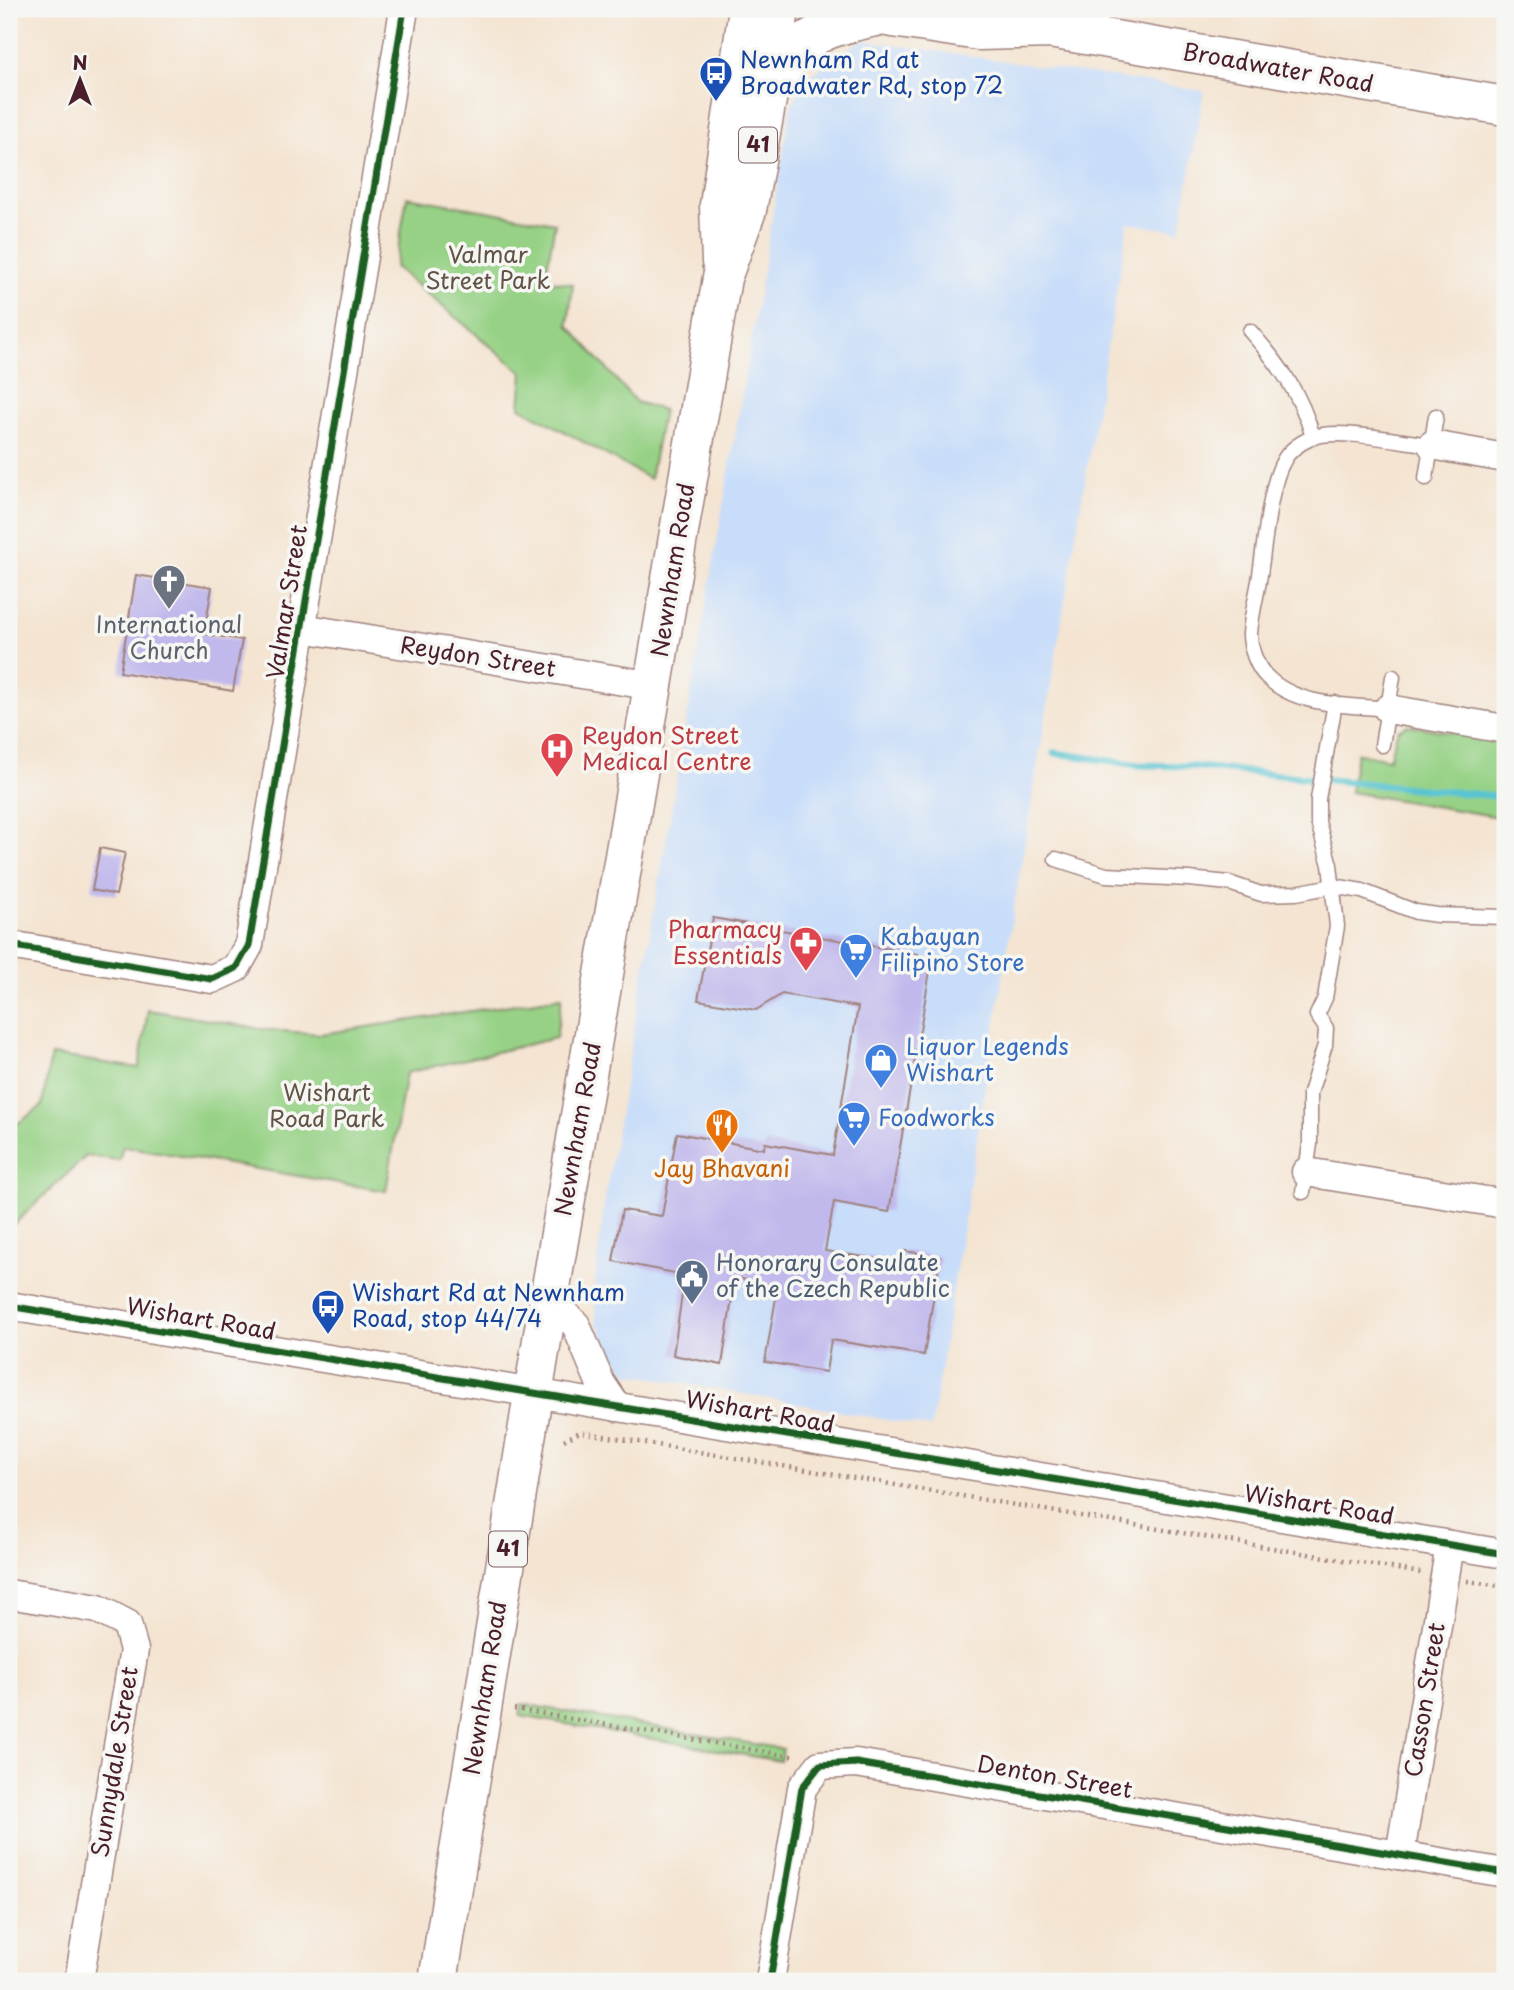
<svg xmlns="http://www.w3.org/2000/svg" width="1514" height="1990" font-family="'Playpen Sans',sans-serif">
<rect width="100%" height="100%" fill="#f6f6f2"/>
<filter id="ink" filterUnits="userSpaceOnUse"><feTurbulence type="fractalNoise" baseFrequency=".0143" numOctaves="2"/><feDisplacementMap in="SourceGraphic" scale="14" xChannelSelector="R" yChannelSelector="G"/><feConvolveMatrix kernelMatrix="1 2 1 2 8 2 1 2 1" color-interpolation-filters="sRGB"/></filter>
<filter id="wash" filterUnits="userSpaceOnUse"><feTurbulence type="fractalNoise" baseFrequency=".00686" numOctaves="4" result="noise"/><feDisplacementMap in="SourceGraphic" scale="28" xChannelSelector="R" yChannelSelector="G"/><feGaussianBlur stdDeviation="1.57" result="paint"/><feColorMatrix in="noise" values="0 0 0 0 0 0 0 0 0 0 0 0 0 0 0 0 0 1.4 0 .05"/><feComposite in="paint" operator="in"/></filter>
<g filter="url(#wash)">
<rect width="100%" height="100%" fill="#f4e4d1"/>
<!-- built -->
<polygon fill="#c8ddf9" points="862,40 1204,91 1180,231 1128,223 1012,919 931,1428 627,1373 609,1350 596,1321 594,1292 604,1205 791,106 806,78"/>
<!-- green -->
<g fill="#96d185" stroke="#707858" stroke-width="2">
<polygon points="407,197 555,223 545,280 573,284 568,325 636,402 663,410 650,479 520,407 523,373 395,267"/>
<polygon points="1407,725 1505,742 1505,818 1350,792 1357,753 1389,759 1398,730"/>
<polygon points="562,997 556,1038 406,1073 386,1191 123,1146 119,1160 86,1156 9,1229 9,1130 42,1106 51,1055 139,1068 148,1010 268,1030 321,1034"/>
<polygon points="522,1704 783,1749 780,1761 520,1716"/>
</g>
<g fill="none" stroke-linecap="round" stroke-linejoin="round">
<!-- stream -->
<polyline stroke="#59c4d2" stroke-width="7" points="1055,753 1139,765 1187,766 1505,797"/>
</g>
<g id="blocks">
<!-- building -->
<g fill="#c1b9ec">
<polygon points="136,575 212,587 204,634 242,640 233,691 120,672"/>
<polygon points="100,848 125,853 116,895 92,890"/>
<polygon points="713,918 918,954 916,968 930,971 889,1212 834,1202 825,1251 903,1263 905,1251 940,1257 924,1355 831,1340 826,1372 765,1362 778,1286 735,1278 722,1365 673,1355 685,1275 613,1261 622,1210 662,1216 677,1133 764,1149 765,1143 833,1155 858,1007 782,994 756,1010 698,1000"/>
</g>
</g>
</g>
<g filter="url(#ink)">
<use href="#blocks" fill-opacity="0" stroke="#9f827e" stroke-width="2"/>
<g fill="none" stroke-linecap="round" stroke-linejoin="round">
<defs>
<g id="service">
<path d="M1250,331C1279,364 1301,394 1313,437"/>
<polyline points="1426,478 1436,416"/>
<path d="M1388,709C1349,705 1297,707 1267,677C1257,668 1250,648 1250,634C1251,617 1256,598 1259,581C1264,550 1269,487 1283,462C1288,451 1300,443 1311,438C1335,427 1403,442 1432,445"/>
<polyline points="1382,745 1393,677"/>
<polyline points="1056,859 1106,875 1189,879 1229,883 1261,894 1296,893 1333,886 1362,891 1416,912 1437,915 1505,917"/>
<polyline points="1303,1192 1310,1144 1310,1093 1325,1045 1326,1028 1317,1015 1325,998 1337,926 1330,865 1318,822 1318,799 1335,703"/>
</g>
<g id="minor">
<polyline points="1432,445 1505,458"/>
<polyline points="302,628 654,686"/>
<polyline points="1388,709 1505,729"/>
<polyline points="9,945 212,979 236,968 249,945 404,9"/>
<polyline points="1306,1172 1505,1204"/>
<polyline points="549,1298 576,1325 600,1382 617,1407"/>
<polyline points="9,1306 1505,1554"/>
<polyline points="9,1594 98,1609 127,1624 134,1650 79,1981"/>
<polyline points="1400,1855 1450,1545"/>
<polyline points="770,1981 802,1788 820,1765 856,1763 1505,1873"/>
</g>
<polyline id="secondary" points="847,11 979,31 1050,29 1505,106"/>
<g id="primary">
<path d="M771,89C779,77 785,62 795,52C817,27 850,23 880,16"/>
<polyline points="721,262 719,205 748,9"/>
<polyline points="438,1981 539,1358 722,278 747,210 768,94 780,9"/>
</g>
</defs>
<!-- service casing -->
<use href="#service" stroke="#9f827e" stroke-width="17"/>
<!-- minor casing -->
<use href="#minor" stroke="#9f827e" stroke-width="31"/>
<!-- secondary casing -->
<use href="#secondary" stroke="#9f827e" stroke-width="41"/>
<!-- primary casing -->
<use href="#primary" stroke="#9f827e" stroke-width="41"/>
<!-- path -->
<g stroke="#9f827e" stroke-width="4.5" stroke-dasharray="2 5" stroke-linecap="butt">
<polyline points="564,1440 580,1432 1421,1573"/>
<polyline points="1467,1581 1505,1587"/>
<polyline points="514,1709 796,1757"/>
</g>
<!-- service -->
<use href="#service" stroke="#fff" stroke-width="14"/>
<!-- minor -->
<use href="#minor" stroke="#fff" stroke-width="28"/>
<!-- secondary -->
<use href="#secondary" stroke="#fff" stroke-width="38"/>
<!-- primary -->
<use href="#primary" stroke="#fff" stroke-width="38"/>
<defs>
<g id="cycleway">
<polyline points="9,945 212,979 236,968 249,945 404,9"/>
<polyline points="9,1306 1505,1554"/>
<polyline points="770,1981 802,1788 820,1765 856,1763 1505,1873"/>
</g>
</defs>
<!-- cycleway casing -->
<use href="#cycleway" stroke="#f6f6f2" stroke-width="11"/>
<!-- cycleway -->
<use href="#cycleway" stroke="#1b5e20" stroke-width="7"/>
</g>
</g>
<!-- icons -->
<defs>
<symbol id="bus-pin" viewBox="-11 -11 22 30"><path d="M0 17L-7.5 6A9.5 9.5 0 1 1 7.5 6Z" fill="#1a4fb4" stroke="#f6f6f2"/><path d="M-5-6H5V4H4V6H2V4H-2V6H-4V4H-5ZM-3.5-4V0h7V-4ZM-3.5 1.2v1.5H-2V1.2ZM2 1.2v1.5H3.5V1.2Z" fill="#fff"/></symbol>
<symbol id="church-pin" viewBox="-11 -11 22 30"><path d="M0 17L-7.5 6A9.5 9.5 0 1 1 7.5 6Z" fill="#6b7280" stroke="#f6f6f2"/><path d="M-1.2-6h2.4v3.5h3.3v2.4h-3.3V6h-2.4V-.1h-3.3v-2.4h3.3Z" fill="#fff"/></symbol>
<symbol id="hospital-pin" viewBox="-11 -11 22 30"><path d="M0 17L-7.5 6A9.5 9.5 0 1 1 7.5 6Z" fill="#e0444e" stroke="#f6f6f2"/><path d="M-5-5h3v3.5h4V-5h3V5h-3V1.5h-4V5h-3Z" fill="#fff"/></symbol>
<symbol id="pharmacy-pin" viewBox="-11 -11 22 30"><path d="M0 17L-7.5 6A9.5 9.5 0 1 1 7.5 6Z" fill="#e0444e" stroke="#f6f6f2"/><path d="M-2-6h4v4h4v4h-4v4h-4v-4h-4v-4h4Z" fill="#fff"/></symbol>
<symbol id="supermarket-pin" viewBox="-11 -11 22 30"><path d="M0 17L-7.5 6A9.5 9.5 0 1 1 7.5 6Z" fill="#3f7fe0" stroke="#f6f6f2"/><path d="M-6-5.5h2.5l.6 2H6L4.5 2H-2.5L-4.4-4H-6ZM-1.5 3.2a1.3 1.3 0 1 0 .1 0ZM3 3.2a1.3 1.3 0 1 0 .1 0Z" fill="#fff"/></symbol>
<symbol id="shop-pin" viewBox="-11 -11 22 30"><path d="M0 17L-7.5 6A9.5 9.5 0 1 1 7.5 6Z" fill="#3f7fe0" stroke="#f6f6f2"/><path d="M-5-2.5h2.3a2.7 3.5 0 0 1 5.4 0H5L5.5 6h-11ZM-1.5-2.5h3a1.5 2.3 0 0 0-3 0Z" fill="#fff"/></symbol>
<symbol id="restaurant-pin" viewBox="-11 -11 22 30"><path d="M0 17L-7.5 6A9.5 9.5 0 1 1 7.5 6Z" fill="#e8710a" stroke="#f6f6f2"/><path d="M-5-6h1v4h1v-4h1v4h1v-4h1v5L-1.5 .5V6h-2V.5L-5-1ZM5-6V6H3V1.5H1.5Q1.5-4 5-6Z" fill="#fff"/></symbol>
<symbol id="civic-pin" viewBox="-11 -11 22 30"><path d="M0 17L-7.5 6A9.5 9.5 0 1 1 7.5 6Z" fill="#5c6f8a" stroke="#f6f6f2"/><path d="M-.6-6.5H3V-4.5H.6V-3L4-1V1h2V6H-6V1h2V-1L-.6-3ZM-1.2 2.5V6h2.4V2.5Z" fill="#fff"/></symbol>
</defs>
<g fill-rule="evenodd">
<use href="#bus-pin" x="697" y="54" width="38" height="52"/>
<use href="#church-pin" x="150" y="562" width="38" height="52"/>
<use href="#hospital-pin" x="538" y="730" width="38" height="52"/>
<use href="#pharmacy-pin" x="787" y="924" width="38" height="52"/>
<use href="#supermarket-pin" x="837" y="931" width="38" height="52"/>
<use href="#shop-pin" x="862" y="1041" width="38" height="52"/>
<use href="#supermarket-pin" x="835" y="1099" width="38" height="52"/>
<use href="#restaurant-pin" x="703" y="1106" width="38" height="52"/>
<use href="#civic-pin" x="673" y="1257" width="38" height="52"/>
<use href="#bus-pin" x="309" y="1287" width="38" height="52"/>
</g>
<g text-anchor="middle" stroke-width="7" stroke-linejoin="round" paint-order="stroke">
<!-- shield labels -->
<g fill="#f6f6f2" stroke="#7e6067" stroke-width="2">
<rect x="739" y="127.5" width="38" height="35" rx="5"/>
<rect x="489" y="1531.5" width="38" height="35" rx="5"/>
</g>
<g font-size="21" font-weight="bold" fill="#4a1f2b">
<text x="758" y="152">41</text>
<text x="508" y="1556">41</text>
</g>
<!-- transit labels -->
<g font-size="23" fill="#164399" stroke="#f6f6f2" text-anchor="start">
<text x="740" y="68">Newnham Rd at<tspan x="740" dy="26">Broadwater Rd, stop 72</tspan></text>
<text x="352" y="1301">Wishart Rd at Newnham<tspan x="352" dy="26">Road, stop 44/74</tspan></text>
</g>
<!-- street labels -->
<g font-size="23" fill="#4a1f2b" stroke="#f6f6f2">
<text transform="translate(1278 68) rotate(10)" y="8">Broadwater Road</text>
<text transform="translate(673 570) rotate(-81)" y="8">Newnham Road</text>
<text transform="translate(287 602) rotate(-81)" y="8">Valmar Street</text>
<text transform="translate(478 657) rotate(9)" y="8">Reydon Street</text>
<text transform="translate(578 1129) rotate(-80)" y="8">Newnham Road</text>
<text transform="translate(201 1319) rotate(10)" y="8">Wishart Road</text>
<text transform="translate(760 1412) rotate(10)" y="8">Wishart Road</text>
<text transform="translate(1319 1505) rotate(9)" y="8">Wishart Road</text>
<text transform="translate(485 1688) rotate(-81)" y="8">Newnham Road</text>
<text transform="translate(1425 1700) rotate(-81)" y="8">Casson Street</text>
<text transform="translate(115 1762) rotate(-81)" y="8">Sunnydale Street</text>
<text transform="translate(1055 1777) rotate(10)" y="8">Denton Street</text>
</g>
<!-- park labels -->
<g font-size="23" fill="#615446" stroke="#f6f6f2">
<text x="488" y="263">Valmar<tspan x="488" dy="26">Street Park</tspan></text>
<text x="327" y="1101">Wishart<tspan x="327" dy="26">Road Park</tspan></text>
</g>
<!-- worship labels -->
<g font-size="23" fill="#5b616d" stroke="#f6f6f2">
<text x="169" y="633">International<tspan x="169" dy="26">Church</tspan></text>
</g>
<!-- health labels -->
<g font-size="23" fill="#be3a42" stroke="#f6f6f2" text-anchor="start">
<text x="582" y="744">Reydon Street<tspan x="582" dy="26">Medical Centre</tspan></text>
<text x="782" y="938" text-anchor="end">Pharmacy<tspan x="782" dy="26">Essentials</tspan></text>
</g>
<!-- shop labels -->
<g font-size="23" fill="#366cbe" stroke="#f6f6f2" text-anchor="start">
<text x="880" y="945">Kabayan<tspan x="880" dy="26">Filipino Store</tspan></text>
<text x="906" y="1055">Liquor Legends<tspan x="906" dy="26">Wishart</tspan></text>
<text x="878" y="1126">Foodworks</text>
</g>
<!-- food labels -->
<g font-size="23" fill="#c56008" stroke="#f6f6f2">
<text x="722" y="1177">Jay Bhavani</text>
</g>
<!-- service labels -->
<g font-size="23" fill="#4e5e75" stroke="#f6f6f2" text-anchor="start">
<text x="716" y="1271">Honorary Consulate<tspan x="716" dy="26">of the Czech Republic</tspan></text>
</g>
</g>
<!-- margin -->
<rect width="1514" height="1990" fill="none" stroke="#f6f6f2" stroke-width="35"/>
<!-- north arrow -->
<g transform="translate(80 80)" stroke="#f6f6f2" stroke-width="5" paint-order="stroke">
<path d="M0-5L12 26L0 18L-12 26Z" fill="#4a1f2b"/>
<text y="-10" font-size="19" font-weight="bold" text-anchor="middle" fill="#4a1f2b">N</text>
</g>
</svg>
